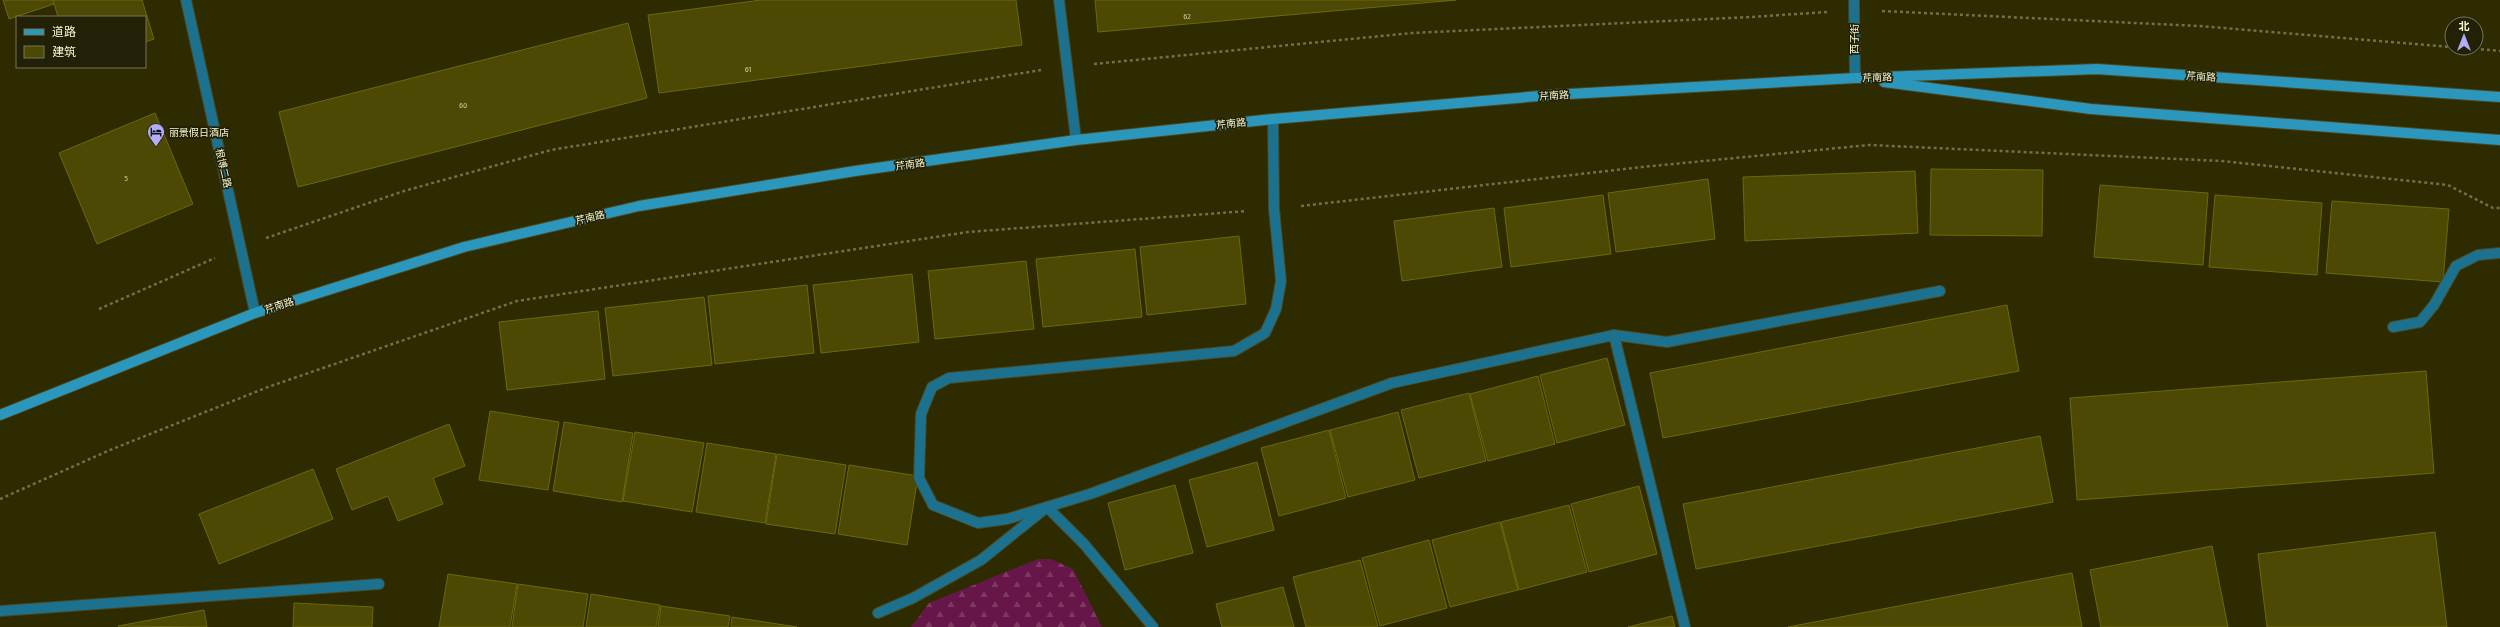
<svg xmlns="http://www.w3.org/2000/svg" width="2500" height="627" font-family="'Fira Sans Condensed','Noto Sans SC',sans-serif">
<defs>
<pattern id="forest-firs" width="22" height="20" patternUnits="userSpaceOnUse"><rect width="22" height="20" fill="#671649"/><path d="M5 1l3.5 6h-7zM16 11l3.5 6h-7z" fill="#7e3862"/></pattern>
</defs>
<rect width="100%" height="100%" fill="#2e2b00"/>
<!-- forest -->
<polygon fill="url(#forest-firs)" points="1038,559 1051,559 1073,569 1102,627 911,627 929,603"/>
<!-- building -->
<g fill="#4c4904" stroke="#6c680e">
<polygon points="3,0 53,0 54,4 9,19"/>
<polygon points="53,0 142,0 154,39 145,42 145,17 58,17"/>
<polygon points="761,0 1016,0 1022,45 659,93 648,15"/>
<polygon points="1095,0 1456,0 1098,32"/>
<polygon points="628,23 647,98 298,187 279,112"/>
<polygon points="155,113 193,204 97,244 59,153"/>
<polygon points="1931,169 2043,170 2042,236 1930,235"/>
<polygon points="1915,171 1918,233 1745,241 1743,177"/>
<polygon points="1708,179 1715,239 1616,252 1608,193"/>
<polygon points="2100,185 2208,193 2203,265 2094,257"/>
<polygon points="1603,195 1611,254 1511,267 1504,208"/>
<polygon points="2215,195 2322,203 2317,275 2209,267"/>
<polygon points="2332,201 2449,209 2443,282 2326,273"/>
<polygon points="1494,208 1502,267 1402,281 1394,221"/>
<polygon points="1239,236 1246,304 1147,315 1140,247"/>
<polygon points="1135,249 1142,317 1043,327 1036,259"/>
<polygon points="1026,261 1034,329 935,339 928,271"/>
<polygon points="912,274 919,342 821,353 813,285"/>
<polygon points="807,285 814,353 715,364 708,296"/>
<polygon points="704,297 712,365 613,376 605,308"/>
<polygon points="2007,305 2019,371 1663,438 1650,373"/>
<polygon points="598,311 605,379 507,390 499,322"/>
<polygon points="1607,358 1625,425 1557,443 1540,375"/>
<polygon points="2426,371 2434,473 2077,500 2070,398"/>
<polygon points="1538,376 1555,444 1488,461 1470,394"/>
<polygon points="1469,393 1486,461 1419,478 1401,410"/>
<polygon points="490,411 559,422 548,490 479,480"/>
<polygon points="1398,412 1415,480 1348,497 1330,430"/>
<polygon points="564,422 633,433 622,502 553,491"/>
<polygon points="449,424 465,466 433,478 443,504 398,521 388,496 352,510 336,469"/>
<polygon points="1329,430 1346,498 1279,516 1261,448"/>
<polygon points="635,432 704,443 692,512 623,501"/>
<polygon points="2040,436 2053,502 1696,569 1683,504"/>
<polygon points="707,443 776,454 765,523 696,512"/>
<polygon points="777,454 846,465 835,534 766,524"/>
<polygon points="1257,462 1274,530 1207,547 1189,480"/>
<polygon points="849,465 918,476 907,545 838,534"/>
<polygon points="313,469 333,519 219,564 199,514"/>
<polygon points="1175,485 1193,553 1125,570 1108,503"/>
<polygon points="1639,486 1657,554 1589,572 1571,504"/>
<polygon points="1569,505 1587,572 1519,590 1501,522"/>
<polygon points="1500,522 1518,590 1450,607 1432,540"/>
<polygon points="2435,532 2447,627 2267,627 2258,554"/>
<polygon points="1429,540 1447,608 1380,626 1362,558"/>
<polygon points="2212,546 2228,627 2101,627 2090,570"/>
<polygon points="1360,560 1378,627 1306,627 1293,577"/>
<polygon points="2072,573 2082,627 1788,627"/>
<polygon points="448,574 517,584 510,627 439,627"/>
<polygon points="518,584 588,594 583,627 512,627"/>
<polygon points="1283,587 1294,627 1222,627 1216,604"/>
<polygon points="591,594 660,605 656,627 586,627"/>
<polygon points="294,603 373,607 372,627 293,627"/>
<polygon points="661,606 730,616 728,627 658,627"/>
<polygon points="204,610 207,627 118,626"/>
<polygon points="1672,616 1675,627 1628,627"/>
<polygon points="732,617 797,627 731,627"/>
</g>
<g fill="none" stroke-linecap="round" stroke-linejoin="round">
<defs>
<g id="lane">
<polyline points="186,0 255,313"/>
<polyline points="1273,119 1274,209 1281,281 1276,309 1265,333 1234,351 949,378 932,387 921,414 919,478 933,505 978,523 1007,519 1090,494 1392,383 1614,335 1667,342 1940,291"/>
<polyline points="2393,327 2420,322 2434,305 2456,266 2478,255 2500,253"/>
<polyline points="1614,335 1685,627"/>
<polyline points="0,611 379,584"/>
<polyline points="878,613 913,598 981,560 1047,507 1084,544 1153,627"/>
</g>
<g id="street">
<polyline points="1059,0 1076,140"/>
<polyline points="1854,0 1855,78"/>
</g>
<g id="secondary">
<polyline points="1884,82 2091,109 2500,140"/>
<polyline points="0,415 255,313 464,247 639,206 855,171 1076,140 1273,119 1551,95 1855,78 2097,69 2500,97"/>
</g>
</defs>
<!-- lane casing -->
<use href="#lane" stroke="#4a471d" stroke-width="12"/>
<!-- street casing -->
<use href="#street" stroke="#4a471d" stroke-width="12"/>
<!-- secondary casing -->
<use href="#secondary" stroke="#4a471d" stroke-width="12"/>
<!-- path -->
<g stroke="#727046" stroke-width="2.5" stroke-dasharray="3 3" stroke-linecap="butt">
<polyline points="1882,11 2199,26 2452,47"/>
<polyline points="2469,48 2500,51"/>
<polyline points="1094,64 1412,33 1751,17 1827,12"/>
<polyline points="1301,206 1642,167 1869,145 2222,161 2448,185 2493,208 2500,208"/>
<polyline points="266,238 404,191 551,150 1041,70"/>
<polyline points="99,309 215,258"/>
<polyline points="0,499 110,450 268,387 517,301 968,232 1247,211"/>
</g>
<!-- lane -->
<use href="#lane" stroke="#1c718f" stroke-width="10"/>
<!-- street -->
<use href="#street" stroke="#1c718f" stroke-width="10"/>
<!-- secondary -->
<use href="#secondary" stroke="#2c97bc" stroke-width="10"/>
</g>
<!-- icons -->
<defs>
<symbol id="hotel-pin" viewBox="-11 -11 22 30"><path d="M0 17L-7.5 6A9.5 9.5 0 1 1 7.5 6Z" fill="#b2adf9" stroke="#222108"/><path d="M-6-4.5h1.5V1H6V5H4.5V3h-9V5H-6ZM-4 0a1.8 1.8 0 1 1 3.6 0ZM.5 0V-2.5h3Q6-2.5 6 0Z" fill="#111"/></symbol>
</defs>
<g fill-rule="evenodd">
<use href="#hotel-pin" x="146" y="122" width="20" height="27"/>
</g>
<g text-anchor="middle" stroke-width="3.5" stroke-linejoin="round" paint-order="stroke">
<!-- number labels -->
<g font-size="8" fill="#cccb9c">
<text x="1187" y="19">62</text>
<text x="748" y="72">61</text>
<text x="463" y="108">60</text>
<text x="126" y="181">5</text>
</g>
<!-- street labels -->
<g font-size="10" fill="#f7f6cf" stroke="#222108">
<text transform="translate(1854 39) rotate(-90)" y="4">西子街</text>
<text transform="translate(2201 76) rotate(4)" y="4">芹南路</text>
<text transform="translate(1877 77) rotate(-2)" y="4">芹南路</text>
<text transform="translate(1554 95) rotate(-4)" y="4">芹南路</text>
<text transform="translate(1231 123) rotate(-6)" y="4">芹南路</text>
<text transform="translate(910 164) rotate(-8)" y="4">芹南路</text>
<text transform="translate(224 168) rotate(77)" y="4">根博二路</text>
<text transform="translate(590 217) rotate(-13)" y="4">芹南路</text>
<text transform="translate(279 305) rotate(-18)" y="4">芹南路</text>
</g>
<!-- poi labels -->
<g font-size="10" fill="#f7f6cf" stroke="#222108" text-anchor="start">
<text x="169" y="136">丽景假日酒店</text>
</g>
</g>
<!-- legend -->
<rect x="16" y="16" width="130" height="52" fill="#222108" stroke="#777658"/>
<rect x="24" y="29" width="20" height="6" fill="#2c97bc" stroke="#777658"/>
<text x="52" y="36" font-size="12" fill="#f7f6cf">道路</text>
<rect x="24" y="46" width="20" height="12" fill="#4c4904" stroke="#777658"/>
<text x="52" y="56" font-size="12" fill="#f7f6cf">建筑</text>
<!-- north arrow -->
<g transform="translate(2464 36)"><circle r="19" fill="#222108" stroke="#777658"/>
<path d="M0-3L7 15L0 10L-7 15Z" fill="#b2adf9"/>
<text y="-6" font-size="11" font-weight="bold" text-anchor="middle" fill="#f7f6cf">北</text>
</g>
</svg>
